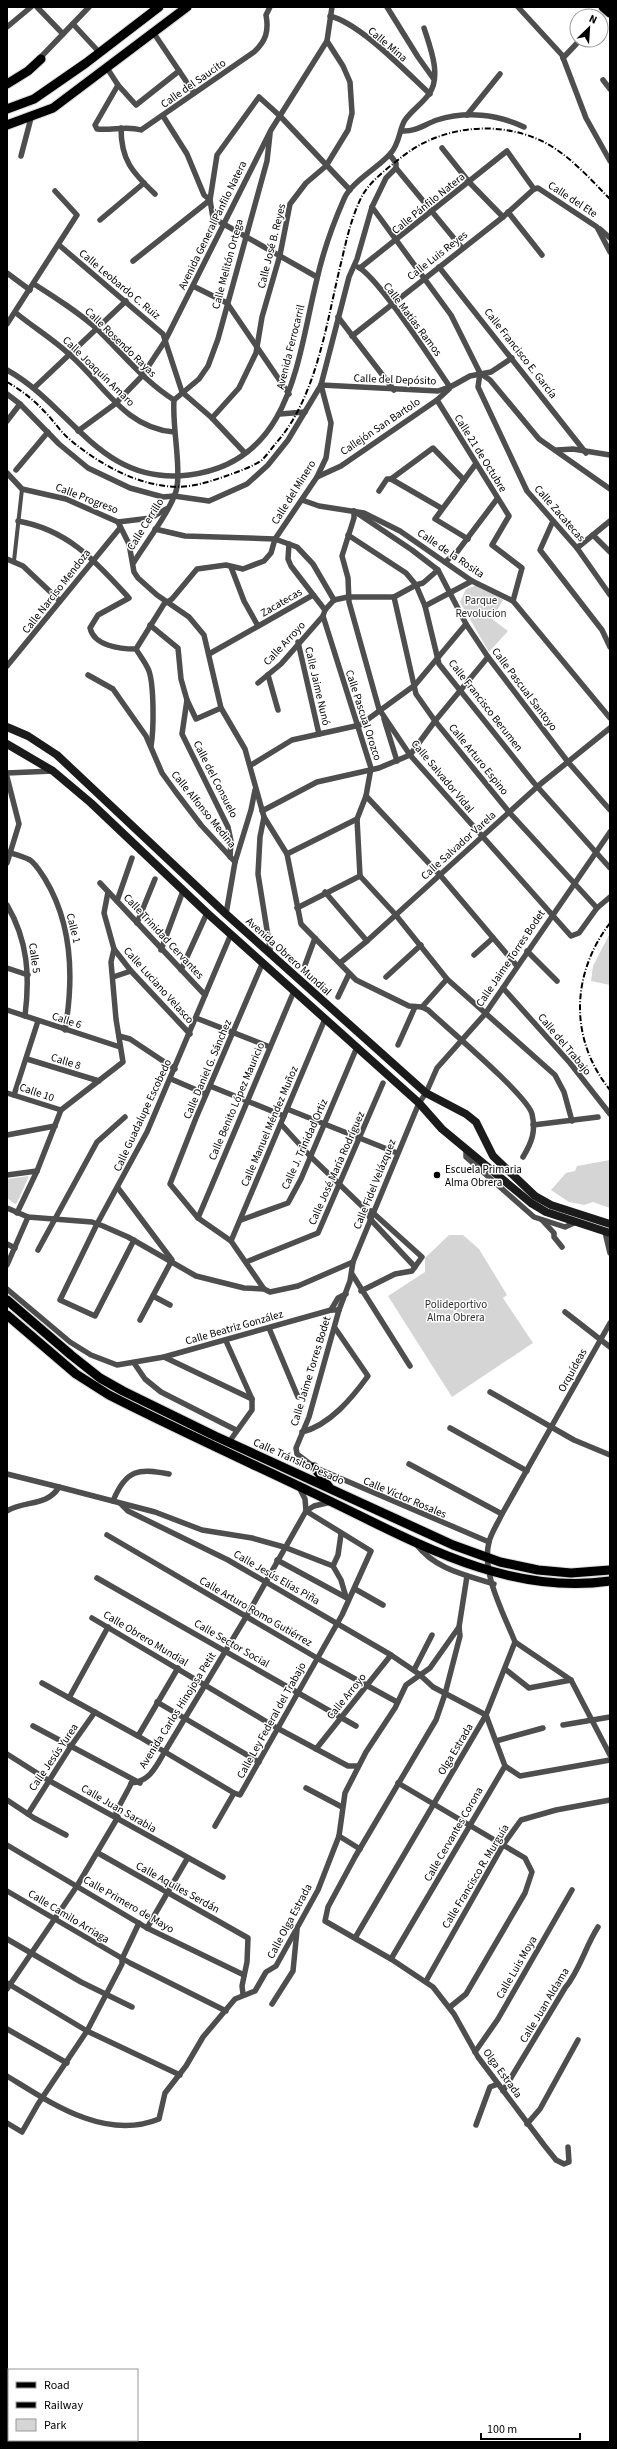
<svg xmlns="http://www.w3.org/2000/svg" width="617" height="2449" font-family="'Source Sans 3',sans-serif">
<rect width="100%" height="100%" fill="#fff"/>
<!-- green -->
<g fill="#d5d5d5">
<polygon points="477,585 503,600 492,619 508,631 489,652 460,602 466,589"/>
<polygon points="610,933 610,985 591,981 593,966"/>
<polygon points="610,1160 610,1208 593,1202 584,1205 569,1202 551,1190 566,1173 575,1171 577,1166"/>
<polygon points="29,1176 17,1203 15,1204 7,1198 7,1179"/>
<polygon points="449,1235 463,1235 479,1249 507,1295 503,1298 533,1343 452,1397 388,1296 425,1272 425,1258"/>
</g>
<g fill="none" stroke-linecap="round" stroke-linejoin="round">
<defs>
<g id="primary">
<polyline points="603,7 610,13"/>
<polyline points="7,84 28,71 41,59"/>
<polyline points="7,109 34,99 86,63 159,7"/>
<polyline points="7,125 53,108 187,7"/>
<polyline points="7,1300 71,1355 100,1378 123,1391 215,1436 453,1545 500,1562 538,1570 571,1573 610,1570"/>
<path d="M7,1315L76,1374L109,1395C176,1429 244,1460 311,1492C405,1536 502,1597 610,1581"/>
<polyline points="314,1467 329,1487"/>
</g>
</defs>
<!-- primary casing -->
<use href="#primary" stroke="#dbdbdb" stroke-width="11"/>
<!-- pedestrian -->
<polyline stroke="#4e4e4e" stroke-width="4" points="14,561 22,489"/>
<!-- minor -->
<g stroke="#4e4e4e" stroke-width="5.5">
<polyline points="37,7 63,34"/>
<polyline points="387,7 418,57 433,78"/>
<polyline points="518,7 562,55 586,118 610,161"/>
<path d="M330,16C361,24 405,71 430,94"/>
<polyline points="73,24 99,52"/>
<polyline points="7,27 31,7"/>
<polyline points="153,32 194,93"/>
<polyline points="563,58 580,40"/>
<polyline points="38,60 89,7"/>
<path d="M107,68L118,85L95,125L97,129C112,131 126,125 141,130L254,52C266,41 269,31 266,15L270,7"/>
<polyline points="603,80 610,89"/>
<polyline points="118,85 136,105 179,71"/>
<polyline points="467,115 500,74"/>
<polyline points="163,116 187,154 204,195 210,200 213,218 317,277"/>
<path d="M121,128C121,160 132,172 155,194"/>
<path d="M402,131C416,132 425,124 437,120C466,111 497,114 524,127"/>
<polyline points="442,148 469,182 503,217"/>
<polyline points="390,155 396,163 396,168 462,248"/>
<polyline points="21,156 31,118"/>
<polyline points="534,189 538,188 597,227 610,252"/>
<polyline points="372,207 451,315 480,373 490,380 539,439 610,489"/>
<polyline points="508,212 542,255"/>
<polyline points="100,220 144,183"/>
<polyline points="600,229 610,238"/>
<polyline points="59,245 163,334 182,392 212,418 244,452"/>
<polyline points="133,261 210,200 217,155 259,97 280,116 350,190"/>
<path d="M358,267C378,277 434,364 450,387"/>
<polyline points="439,267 586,453"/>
<polyline points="360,268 507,151 534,189"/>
<polyline points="7,273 30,290"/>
<path d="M34,284C56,298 78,312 97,329C123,354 144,381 174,400"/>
<polyline points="193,286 227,303 289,394"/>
<path d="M16,313C33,327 53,339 69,354C103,383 124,428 174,432"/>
<polyline points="338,317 394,390"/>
<polyline points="7,324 77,215 55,191"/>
<polyline points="352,336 503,217 534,189"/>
<path d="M7,370C72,406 100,486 189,475C293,462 297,358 317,279C323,252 333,224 344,199C351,182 378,168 390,154C400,144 399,129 405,120C412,110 422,104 429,94C442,76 430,47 424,28"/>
<polyline points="480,373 478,387 527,491 577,548 610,595"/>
<polyline points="321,385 438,391 452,386 470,376 491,372 512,358"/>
<polyline points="35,387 126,301"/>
<polyline points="7,394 20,404 59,444 88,468 130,488 163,497 174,496 209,501 247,484 268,465 288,440 321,385 349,277 357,259 372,207 386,178 396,168"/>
<polyline points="437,400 509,516 492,545 522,568 513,601"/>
<polyline points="280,414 305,412"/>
<polyline points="212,418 239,388 256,353 262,317 280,255 290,204 306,183 326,166 348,130 352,113 350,82 343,66 327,41"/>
<polyline points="7,421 20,404"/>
<polyline points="78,431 115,404 142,376 165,341 271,130 327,41 332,7"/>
<polyline points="557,450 573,449 610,455"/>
<polyline points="16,470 48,432"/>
<polyline points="7,473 22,489 66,499 118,522 151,518 166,509"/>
<polyline points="317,477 341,466 437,400 449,389"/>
<polyline points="391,479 441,508"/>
<polyline points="379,491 387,479 391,479 433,448 464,480"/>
<polyline points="302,500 319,506 364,513 400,531 472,581 513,601 610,718"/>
<polyline points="354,511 354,518 342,556 348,578 349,602 379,709 410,755 571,936 579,933 597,908 610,897"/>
<polyline points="354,511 412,550 438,570 466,624 488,657 568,762 610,810"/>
<path d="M18,521C69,530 96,562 129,598L98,615L90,628C94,646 120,649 136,649C140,656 146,663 149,671C154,686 154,729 151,746"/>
<polyline points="553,521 540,550 602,630 610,647"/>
<path d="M118,522L129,544L134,572L138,578L157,595L189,617L204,635L221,708L245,749L264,817L287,854L301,924L356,980L409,1006L422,1007L428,1010C446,1027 528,1096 532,1114C536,1131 532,1142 523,1157"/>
<polyline points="155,529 185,536 275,539 297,547 313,564 334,600"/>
<polyline points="348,535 406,573 416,585 425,606 439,664 534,783 610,868"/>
<polyline points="593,535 610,552"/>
<polyline points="468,539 435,519 475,465"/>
<polyline points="289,544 288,559 291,566 325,610"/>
<polyline points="577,548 610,521"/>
<polyline points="7,559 23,566 60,601"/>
<path d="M134,562C145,544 174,506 177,487C181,464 172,427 174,400L199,379L208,366L218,339L267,161L270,134"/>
<polyline points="445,562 457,552 497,499"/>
<polyline points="231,567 244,601 258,626"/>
<polyline points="394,597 416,694 435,721 509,812 597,908"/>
<polyline points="334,600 325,610 323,616 371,768 366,796 357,819 360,876"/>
<polyline points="334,600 348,597 394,597 416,585 423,583 438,570"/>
<polyline points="425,606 472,581"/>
<polyline points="150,625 178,648 181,679 187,700 196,719 221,708"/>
<polyline points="298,642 319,734"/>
<polyline points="136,649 164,604 172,599 197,569 226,565 243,569 264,561 271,553 275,539 317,477 326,458 331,423 321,385"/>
<polyline points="209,654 313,595"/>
<polyline points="7,666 120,528"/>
<polyline points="88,675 113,689 146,736 162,773 175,791 201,825 235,862"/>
<polyline points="268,675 278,710"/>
<polyline points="258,683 281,664 323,616"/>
<polyline points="187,700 182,734 228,827 231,841 230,857"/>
<polyline points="384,719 397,761"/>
<polyline points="251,765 292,740 360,725 415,685 466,624"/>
<polyline points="7,773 53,771"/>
<polyline points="7,777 19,824 7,863"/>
<polyline points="366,796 440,875 517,966"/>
<polyline points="262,811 317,782 379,768 410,755 435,721 488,657"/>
<polyline points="264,817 260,837 258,874 271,955"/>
<path d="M7,852C14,854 23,856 30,860C36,864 41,873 45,879C73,925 74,978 65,1030"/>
<polyline points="287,854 357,819"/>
<polyline points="360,876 395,914 447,979 555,1075 564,1092 572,1121"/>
<polyline points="100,883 205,995"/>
<polyline points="325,892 367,941"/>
<polyline points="117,901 132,858"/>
<path d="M7,905C28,941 30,976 25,1016"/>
<polyline points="297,908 360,876"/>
<polyline points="226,914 235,862 251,810 255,790"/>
<polyline points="137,923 155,879"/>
<polyline points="114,949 131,971 190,1034"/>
<polyline points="161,950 183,891"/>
<polyline points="527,951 557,981"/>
<polyline points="474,955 493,938"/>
<polyline points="263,962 196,1118 170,1184 198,1218 231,1241 264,1289"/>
<polyline points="340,963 367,941 538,786 610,728"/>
<polyline points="305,965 315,938"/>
<polyline points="7,968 28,975"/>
<polyline points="181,970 207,913"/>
<polyline points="113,977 131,971"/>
<polyline points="386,977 421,945"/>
<polyline points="503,988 570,1063 610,1114"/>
<polyline points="338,997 349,974"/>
<polyline points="422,1007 447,979"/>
<polyline points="7,1010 120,1047"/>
<polyline points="196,1018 270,1047"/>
<polyline points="119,1036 130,1039 175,1069"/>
<polyline points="398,1045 415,1007"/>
<polyline points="27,1059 99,1081"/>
<polyline points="171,1079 206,1094"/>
<polyline points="210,1086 284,1116"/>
<polyline points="7,1093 61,1110"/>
<polyline points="14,1095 38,1021"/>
<polyline points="287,1109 397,1153"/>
<polyline points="281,1124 310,1156 365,1209 371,1220 415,1267"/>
<polyline points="533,1125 598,1117"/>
<polyline points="7,1135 55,1126"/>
<polyline points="466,1148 466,1157 534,1217 565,1227 574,1223"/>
<polyline points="7,1175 37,1171"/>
<polyline points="118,1188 172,1260 140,1320"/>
<polyline points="7,1208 28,1217 92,1222 103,1226 128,1237 196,1276 244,1288 264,1289 270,1292 298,1286 353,1262"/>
<polyline points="17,1213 37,1171 61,1110 123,1062 116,1019 111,962 114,949 104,913 108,892"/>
<polyline points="198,1218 294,991"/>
<polyline points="241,1220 288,1203 301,1179 357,1047"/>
<polyline points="542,1220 554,1233 554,1237 562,1247"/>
<polyline points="605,1232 610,1253"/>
<polyline points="134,1240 95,1316 60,1300 97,1224 147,1132 231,934"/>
<polyline points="231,1241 325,1019"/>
<polyline points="7,1244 15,1248"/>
<polyline points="38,1250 97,1142 125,1117"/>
<polyline points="246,1262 318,1233 383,1083"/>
<polyline points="7,1265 28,1217"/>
<polyline points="352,1274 410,1366"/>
<polyline points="7,1289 70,1342 91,1355 117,1365 164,1357 331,1310 339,1310"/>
<polyline points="361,1291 395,1274 412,1271 422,1257 371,1211"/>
<polyline points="153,1296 170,1305"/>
<polyline points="331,1310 338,1298 346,1294"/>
<polyline points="565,1312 610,1347"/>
<polyline points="269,1328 298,1397"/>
<polyline points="226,1341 252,1399 252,1410 229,1442"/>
<polyline points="164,1357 252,1399"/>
<polyline points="134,1363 145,1379 161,1392 236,1430"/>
<polyline points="490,1392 574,1440 610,1455"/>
<polyline points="450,1428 527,1471"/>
<path d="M302,1432C330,1425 352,1398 368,1376L335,1328"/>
<polyline points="409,1464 502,1514"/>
<polyline points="7,1474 59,1487"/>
<polyline points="299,1487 305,1499 306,1511"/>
<path d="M113,1501C126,1469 139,1468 169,1474"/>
<polyline points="121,1504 128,1511 228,1560 391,1655 419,1674 433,1687 486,1715"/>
<path d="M7,1511C24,1500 47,1507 59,1487L155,1512L202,1530L252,1538L284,1547L333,1566L341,1580L346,1597"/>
<polyline points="107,1535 317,1658 397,1702"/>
<polyline points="489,1542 314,1467 297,1454 296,1448 309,1417 339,1310 350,1281 353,1262 419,1103 426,1093 437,1068 485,1014 610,832"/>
<path d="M417,1545C435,1569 466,1575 494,1584"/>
<polyline points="277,1560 347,1598"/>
<polyline points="333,1566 338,1555 341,1534"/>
<polyline points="467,1576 459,1627 460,1636 445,1694 436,1720 355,1857 328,1907 325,1921 391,1959 433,1987 454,2014 478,2057 544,2145 556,2160 564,2164 569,2162 568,2147"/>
<polyline points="97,1578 356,1726"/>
<polyline points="355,1589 383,1605"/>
<polyline points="92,1618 277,1728 348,1766 358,1766"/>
<polyline points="515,1642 571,1680 610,1755"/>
<polyline points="505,1669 529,1688 571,1680"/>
<polyline points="414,1670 432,1635"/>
<polyline points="42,1683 138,1736 234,1793"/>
<polyline points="69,1698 108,1627"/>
<polyline points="157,1702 259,1762"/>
<polyline points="563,1725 610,1717"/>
<polyline points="33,1726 140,1783"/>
<polyline points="138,1736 178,1668"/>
<polyline points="496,1741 543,1728"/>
<polyline points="316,1749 391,1655"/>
<polyline points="7,1754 48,1780 223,1877"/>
<polyline points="505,1766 520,1776 610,1760"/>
<polyline points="398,1783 525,1858 532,1872 525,1893 466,1994 450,2007"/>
<polyline points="306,1788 342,1807"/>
<polyline points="7,1800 34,1818 66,1835"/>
<polyline points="28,1814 71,1746 95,1712"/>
<polyline points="215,1826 234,1793 240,1795 342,1615 371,1551 306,1511"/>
<polyline points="339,1836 360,1849"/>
<polyline points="7,1845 147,1928 244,1975"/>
<polyline points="98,1853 248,1938 247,1962 242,1986 243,1994"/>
<polyline points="7,1891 130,1963 226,2011"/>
<polyline points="147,1928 187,1859"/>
<path d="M355,1938L486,1715L515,1642C504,1614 481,1573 489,1542C491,1533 498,1523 502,1514L610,1323"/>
<polyline points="7,1939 81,1982 132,2007"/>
<polyline points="391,1959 505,1766 486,1715"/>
<polyline points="426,1981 503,1845 521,1820 556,1810 610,1800"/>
<polyline points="7,1983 87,2031 180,2075"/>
<path d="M7,1989L77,1886L118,1817L116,1812L130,1786L131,1783C149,1782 156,1767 164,1753L246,1617L306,1511L314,1506L331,1502"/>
<polyline points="272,2004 293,1971 297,1930"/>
<polyline points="7,2029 67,2063"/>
<polyline points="475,2052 498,2019 572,1890"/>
<path d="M7,2076C51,2103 105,2141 159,2119L165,2093L186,2066L203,2037L235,1999L255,1991L266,1972L276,1966L318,1890L339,1836L345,1793L366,1752L395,1708L406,1685L430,1668L459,1627"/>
<path d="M503,2091L565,1988C580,1970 585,1947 598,1927"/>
<polyline points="7,2123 22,2132 38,2104 87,2031 122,1964 122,1959 139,1923"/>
<polyline points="527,2124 540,2109 578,2040"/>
<polyline points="476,2125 490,2087 498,2084"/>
</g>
<!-- secondary -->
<g stroke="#1b1b1b" stroke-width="8">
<polyline points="7,727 28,736 57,755 226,914 426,1093 466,1114 476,1122 493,1156 535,1196 551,1205 610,1224"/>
<polyline points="7,744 53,771 91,803 207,913 419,1103 442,1129 531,1203 546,1212 610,1233"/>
</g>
<!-- primary -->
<use href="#primary" stroke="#000" stroke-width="9"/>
<!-- rail -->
<g stroke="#000" stroke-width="2" stroke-dasharray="6 2 1 2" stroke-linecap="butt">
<path d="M7,382C21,390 34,400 45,412C53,420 60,431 68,438C95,461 130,482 166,486C187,489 206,483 226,476C237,472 252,467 262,460C267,455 272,448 276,443C318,396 327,318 342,259C347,237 352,216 362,196C371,180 388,168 403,156C444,124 506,119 551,146C574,160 592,181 610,199"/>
<path d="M610,923C571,974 569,1039 610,1090"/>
</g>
</g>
<!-- markers -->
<circle fill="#000" stroke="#fff" stroke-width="1.5" cx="437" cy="1175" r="4"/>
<g text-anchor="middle" stroke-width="3" stroke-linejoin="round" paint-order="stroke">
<!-- street labels -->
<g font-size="11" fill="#000" stroke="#fff">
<text transform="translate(388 44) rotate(40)" y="4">Calle Mina</text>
<text transform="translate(193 83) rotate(-35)" y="4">Calle del Saucito</text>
<text transform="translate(573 199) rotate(33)" y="4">Calle del Ete</text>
<text transform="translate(428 203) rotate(-39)" y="4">Calle Pánfilo Natera</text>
<text transform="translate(212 225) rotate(-64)" y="4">Avenida General Pánfilo Natera</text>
<text transform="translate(271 246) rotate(-76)" y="4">Calle José B. Reyes</text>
<text transform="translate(437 255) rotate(-38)" y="4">Calle Luis Reyes</text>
<text transform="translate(227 264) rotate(-75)" y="4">Calle Melitón Ortega</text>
<text transform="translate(120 284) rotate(40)" y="4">Calle Leobardo C. Ruiz</text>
<text transform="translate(413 319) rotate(53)" y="4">Calle Matías Ramos</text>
<text transform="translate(121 342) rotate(44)" y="4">Calle Rosendo Rayas</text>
<text transform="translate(290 347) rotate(-76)" y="4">Avenida Ferrocarril</text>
<text transform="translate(521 353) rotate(52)" y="4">Calle Francisco E. García</text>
<text transform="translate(99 371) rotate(44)" y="4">Calle Joaquín Amaro</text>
<text transform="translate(395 379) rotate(2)" y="4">Calle del Depósito</text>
<text transform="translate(380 426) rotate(-34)" y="4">Callejón San Bartolo</text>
<text transform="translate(481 453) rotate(58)" y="4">Calle 21 de Octubre</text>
<text transform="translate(293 492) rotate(-58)" y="4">Calle del Minero</text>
<text transform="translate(87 498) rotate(21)" y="4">Calle Progreso</text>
<text transform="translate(560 513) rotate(49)" y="4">Calle Zacatecas</text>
<text transform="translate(145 524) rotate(-58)" y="4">Calle Cerrillo</text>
<text transform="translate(451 553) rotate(34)" y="4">Calle de la Rosita</text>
<text transform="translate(56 591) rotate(-52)" y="4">Calle Narciso Mendoza</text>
<text transform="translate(281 602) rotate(-30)" y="4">Zacatecas</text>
<text transform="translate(284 643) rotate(-47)" y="4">Calle Arroyo</text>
<text transform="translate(318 686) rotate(77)" y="4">Calle Jaime Nunó</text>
<text transform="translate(525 689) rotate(53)" y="4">Calle Pascual Santoyo</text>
<text transform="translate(486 705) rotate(52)" y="4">Calle Francisco Berumen</text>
<text transform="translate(364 715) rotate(72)" y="4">Calle Pascual Orozco</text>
<text transform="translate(479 759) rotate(51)" y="4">Calle Arturo Espino</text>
<text transform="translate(443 776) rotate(50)" y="4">Calle Salvador Vidal</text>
<text transform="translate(216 779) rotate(63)" y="4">Calle del Consuelo</text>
<text transform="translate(204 809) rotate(51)" y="4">Calle Alfonso Medina</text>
<text transform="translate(458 845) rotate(-42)" y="4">Calle Salvador Varela</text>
<text transform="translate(74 928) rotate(76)" y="4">Calle 1</text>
<text transform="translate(164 936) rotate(47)" y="4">Calle Trinidad Cervantes</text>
<text transform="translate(289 956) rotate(42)" y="4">Avenida Obrero Mundial</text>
<text transform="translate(35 958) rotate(82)" y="4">Calle 5</text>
<text transform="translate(510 958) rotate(-56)" y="4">Calle Jaime Torres Bodet</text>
<text transform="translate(159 985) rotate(48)" y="4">Calle Luciano Velasco</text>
<text transform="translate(67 1020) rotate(18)" y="4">Calle 6</text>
<text transform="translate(565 1044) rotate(50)" y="4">Calle del Trabajo</text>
<text transform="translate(66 1061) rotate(17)" y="4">Calle 8</text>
<text transform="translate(207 1069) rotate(-67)" y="4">Calle Daniel G. Sánchez</text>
<text transform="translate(37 1092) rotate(19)" y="4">Calle 10</text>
<text transform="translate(236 1101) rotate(-67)" y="4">Calle Benito López Mauricio</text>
<text transform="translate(142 1115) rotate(-65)" y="4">Calle Guadalupe Escobedo</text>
<text transform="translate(269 1126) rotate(-67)" y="4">Calle Manuel Méndez Muñoz</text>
<text transform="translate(304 1144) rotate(-66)" y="4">Calle J. Trinidad Ortiz</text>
<text transform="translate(336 1168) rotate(-66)" y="4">Calle José María Rodríguez</text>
<text transform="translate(374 1184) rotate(-68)" y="4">Calle Fidel Velázquez</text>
<text transform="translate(234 1327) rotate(-16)" y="4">Calle Beatriz González</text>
<text transform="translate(572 1370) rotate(-61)" y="4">Orquídeas</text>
<text transform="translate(310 1371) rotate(-73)" y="4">Calle Jaime Torres Bodet</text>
<text transform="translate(299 1461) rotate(24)" y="4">Calle Tránsito Pesado</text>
<text transform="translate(405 1497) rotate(23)" y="4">Calle Víctor Rosales</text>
<text transform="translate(277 1577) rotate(30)" y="4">Calle Jesús Elías Piña</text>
<text transform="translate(256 1611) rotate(30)" y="4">Calle Arturo Romo Gutiérrez</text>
<text transform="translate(146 1638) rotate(31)" y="4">Calle Obrero Mundial</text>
<text transform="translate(232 1643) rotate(30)" y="4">Calle Sector Social</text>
<text transform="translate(346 1696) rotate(-51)" y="4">Calle Arroyo</text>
<text transform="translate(177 1710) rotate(-58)" y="4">Avenida Carlos Hinojosa Petit</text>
<text transform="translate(271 1720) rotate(-61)" y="4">Calle Ley Federal del Trabajo</text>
<text transform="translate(455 1749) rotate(-59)" y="4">Olga Estrada</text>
<text transform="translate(53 1757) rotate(-56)" y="4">Calle Jesús Yurea</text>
<text transform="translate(119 1808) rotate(30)" y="4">Calle Juan Sarabia</text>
<text transform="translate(453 1834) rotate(-60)" y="4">Calle Cervantes Corona</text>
<text transform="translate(475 1876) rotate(-59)" y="4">Calle Francisco R. Murguía</text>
<text transform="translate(178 1887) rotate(29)" y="4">Calle Aquiles Serdán</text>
<text transform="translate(129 1904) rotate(30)" y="4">Calle Primero de Mayo</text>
<text transform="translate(69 1916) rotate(31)" y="4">Calle Camilo Arriaga</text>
<text transform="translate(289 1921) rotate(-62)" y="4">Calle Olga Estrada</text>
<text transform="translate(516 1967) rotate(-60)" y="4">Calle Luis Moya</text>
<text transform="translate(544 2005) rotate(-59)" y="4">Calle Juan Aldama</text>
<text transform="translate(503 2073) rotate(54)" y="4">Olga Estrada</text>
</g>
<!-- park labels -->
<g font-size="11" fill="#2c2c2c" stroke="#fff">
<text x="481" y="604">Parque<tspan x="481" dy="13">Revolucion</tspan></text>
<text x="456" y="1308">Polideportivo<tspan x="456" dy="13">Alma Obrera</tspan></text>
</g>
<!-- poi labels -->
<g font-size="11" fill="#000" stroke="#fff" text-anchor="start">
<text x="445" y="1173">Escuela Primaria<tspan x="445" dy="13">Alma Obrera</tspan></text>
</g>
</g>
<!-- border -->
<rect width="617" height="2449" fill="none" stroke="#000000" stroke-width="16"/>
<!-- legend -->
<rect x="8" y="2369" width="130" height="72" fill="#ffffff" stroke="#999999"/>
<rect x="16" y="2382" width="20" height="6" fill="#000000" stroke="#999999"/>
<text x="44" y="2389" font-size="12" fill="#000000">Road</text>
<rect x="16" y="2402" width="20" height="6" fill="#000000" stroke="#999999"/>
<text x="44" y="2409" font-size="12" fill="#000000">Railway</text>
<rect x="16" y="2419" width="20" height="12" fill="#d5d5d5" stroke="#999999"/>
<text x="44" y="2429" font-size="12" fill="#000000">Park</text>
<!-- north arrow -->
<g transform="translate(589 28) rotate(25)"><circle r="19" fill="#ffffff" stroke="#999999"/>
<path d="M0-3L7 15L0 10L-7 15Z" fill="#000000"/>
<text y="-6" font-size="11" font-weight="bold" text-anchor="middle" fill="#000000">N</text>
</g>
<!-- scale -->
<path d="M481 2433v6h99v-6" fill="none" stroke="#000000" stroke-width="2"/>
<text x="487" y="2433" font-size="12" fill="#000000" stroke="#ffffff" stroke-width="3" paint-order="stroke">100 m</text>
</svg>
